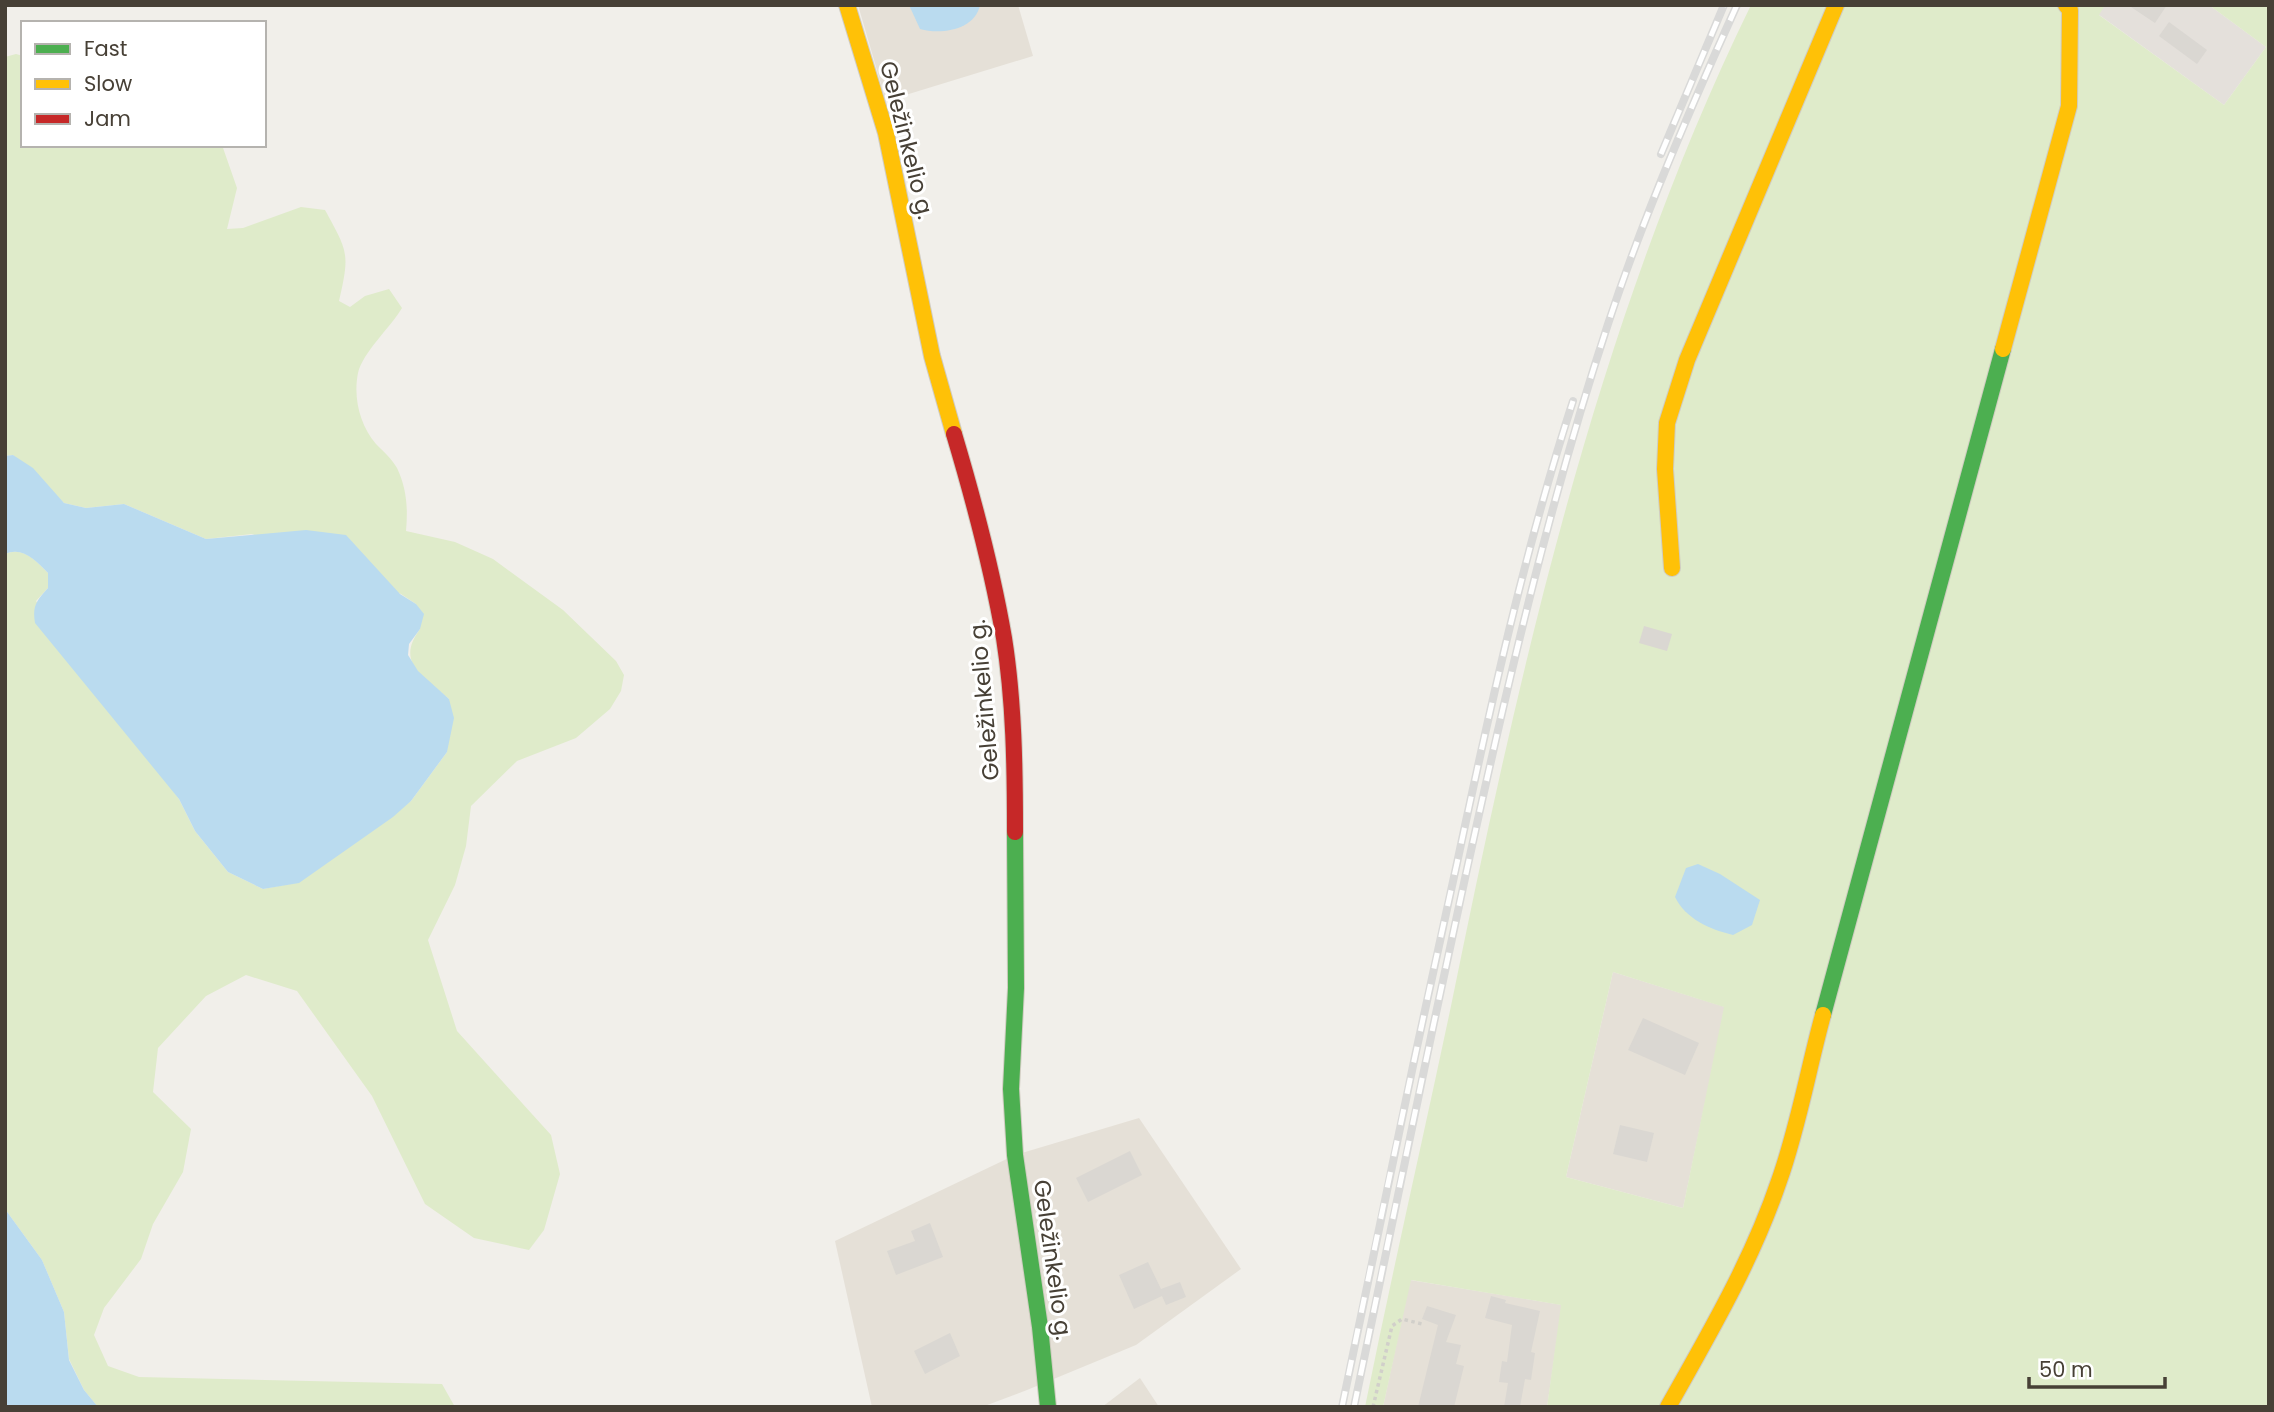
<svg xmlns="http://www.w3.org/2000/svg" width="2274" height="1412" font-family="Poppins,sans-serif">
<rect width="100%" height="100%" fill="#f1efea"/>
<!-- residential -->
<g fill="#e5e0d7">
<polygon points="858,5 1018,5 1033,56 886,101"/>
<polygon points="1613,972 1725,1007 1683,1208 1566,1177"/>
<polygon points="1139,1118 1241,1269 1136,1345 1027,1390 982,1407 872,1407 835,1241 1015,1155"/>
<polygon points="1410,1280 1562,1305 1547,1407 1383,1407"/>
<polygon points="1140,1378 1159,1407 1102,1407"/>
</g>
<!-- industrial -->
<polygon fill="#e4e0db" points="2105,5 2209,5 2266,47 2224,105 2098,14"/>
<!-- green -->
<g fill="#dfebca" fill-rule="evenodd">
<path d="M1751,5H2105L2099,15L2224,105L2266,47L2209,5H2269V1407H1547L1561,1305L1411,1280L1383,1407H1365C1392,1273 1423,1139 1451,1006C1521,663 1597,321 1751,5ZM1613,972L1724,1007L1683,1208L1566,1177Z"/>
<path d="M16,54L23,56V145H222L237,188L227,229L243,228L301,207L325,210C348,252 350,253 339,301L350,307L365,296L389,289L402,308C390,328 363,352 358,373C353,398 360,425 376,444C383,451 392,459 397,468C407,489 408,509 406,531L455,542L493,559L563,610L616,661L624,675L621,691L610,709L576,738L517,761L471,806L466,846L455,885L428,940L457,1031L551,1135L560,1174L544,1230L529,1250L474,1238L425,1204L372,1096L297,991L246,975L206,996L158,1048L153,1092L191,1129L183,1172L153,1224L141,1259L104,1308L94,1335L108,1366L139,1377L442,1384L455,1407H98L84,1390L69,1359L64,1312L42,1260L5,1209V554C24,546 36,561 48,573V588L36,601L179,799L195,831L228,872L263,889L299,882L411,801L447,752L449,699C423,676 395,663 420,629L416,604L401,594L252,534L206,539L124,504L86,508L64,503L13,455L5,456V57Z"/>
</g>
<!-- water -->
<g fill="#badbef">
<path d="M909,5H980C975,30 941,35 920,29Z"/>
<path d="M13,455L33,468L64,503L86,508L124,504L206,539L306,530L346,535L400,594L416,604L424,614L420,629L409,644L408,655L418,671L449,699L454,718L447,752L411,801L393,817L299,883L263,889L228,872L195,831L179,799L35,623C32,606 37,600 48,588V573C36,561 23,546 5,554V456Z"/>
<path d="M1698,864L1720,874L1760,900L1752,925L1733,935C1709,929 1686,919 1675,897L1686,868Z"/>
<polygon points="5,1209 42,1260 64,1312 69,1360 84,1390 98,1407 5,1407"/>
</g>
<!-- building -->
<g fill="#dad7d2">
<polygon points="2128,5 2167,5 2155,23"/>
<polygon points="2169,22 2207,50 2197,64 2159,36"/>
<polygon points="1644,626 1672,634 1667,651 1639,643"/>
<polygon points="1643,1018 1699,1043 1685,1075 1628,1050"/>
<polygon points="1620,1125 1654,1133 1647,1162 1613,1154"/>
<polygon points="1130,1151 1142,1175 1088,1202 1076,1178"/>
<polygon points="930,1223 943,1257 896,1275 887,1251 915,1241 911,1231"/>
<polygon points="1148,1262 1161,1289 1180,1282 1186,1297 1166,1305 1162,1296 1134,1309 1119,1275"/>
<polygon points="1491,1296 1506,1300 1505,1303 1540,1311 1531,1352 1535,1353 1531,1380 1525,1379 1520,1407 1504,1407 1508,1383 1499,1382 1502,1361 1507,1362 1512,1325 1485,1318"/>
<polygon points="1427,1306 1456,1315 1446,1342 1461,1345 1456,1364 1464,1366 1454,1407 1418,1407 1438,1325 1422,1319"/>
<polygon points="950,1333 960,1356 925,1374 914,1351"/>
</g>
<g fill="none" stroke-linecap="round" stroke-linejoin="round">
<defs>
<g id="fast">
<polyline points="1015,832 1016,988 1011,1089 1015,1155 1040,1327 1048,1407"/>
<polyline points="1823,1015 2003,349"/>
</g>
<g id="slow">
<polyline points="847,5 886,133 932,356 954,434"/>
<polyline points="2003,349 2069,106 2070,10 2066,5"/>
<polyline points="1672,568 1665,469 1667,423 1687,360 1836,5"/>
<path d="M1668,1407C1709,1334 1752,1261 1779,1181C1798,1128 1808,1070 1823,1015"/>
</g>
<path id="jam" d="M954,434C974,501 992,569 1004,638C1014,701 1015,768 1015,832"/>
</defs>
<!-- fast casing -->
<use href="#fast" stroke="#d0ccc1" stroke-width="18"/>
<!-- slow casing -->
<use href="#slow" stroke="#d0ccc1" stroke-width="18"/>
<!-- jam casing -->
<use href="#jam" stroke="#d0ccc1" stroke-width="18"/>
<!-- path -->
<polyline stroke="#d1cfca" stroke-width="3.5" stroke-dasharray="3.5 3.5" stroke-linecap="butt" points="1373,1407 1392,1326 1402,1319 1422,1324"/>
<!-- fast -->
<use href="#fast" stroke="#4caf50" stroke-width="16"/>
<!-- slow -->
<use href="#slow" stroke="#ffc107" stroke-width="16"/>
<!-- jam -->
<use href="#jam" stroke="#c62828" stroke-width="16"/>
<defs>
<g id="rail">
<polyline points="1661,154 1724,5"/>
<path d="M1342,1407C1379,1225 1417,1044 1457,863C1490,708 1524,552 1573,401"/>
<path d="M1354,1407C1391,1227 1428,1048 1467,869C1507,686 1549,503 1608,324C1644,215 1690,109 1737,5"/>
</g>
</defs>
<!-- rail casing -->
<use href="#rail" stroke="#d9d9d8" stroke-width="8"/>
<!-- rail -->
<use href="#rail" stroke="#fff" stroke-width="5" stroke-dasharray="16" stroke-linecap="butt"/>
</g>
<g text-anchor="middle" stroke-width="6" stroke-linejoin="round" paint-order="stroke">
<!-- street labels -->
<g font-size="23" fill="#474036" stroke="#fff">
<text transform="translate(907 140) rotate(76)" y="8">Geležinkelio g.</text>
<text transform="translate(984 700) rotate(-95)" y="8">Geležinkelio g.</text>
<text transform="translate(1053 1260) rotate(82)" y="8">Geležinkelio g.</text>
</g>
</g>
<!-- border -->
<rect width="2274" height="1412" fill="none" stroke="#474036" stroke-width="14"/>
<!-- legend -->
<rect x="21" y="21" width="245" height="126" fill="#ffffff" stroke="#b5b3af" stroke-width="2"/>
<rect x="35" y="44" width="35" height="10" fill="#4caf50" stroke="#b5b3af" stroke-width="2"/>
<text x="84" y="56" font-size="21" fill="#474036">Fast</text>
<rect x="35" y="79" width="35" height="10" fill="#ffc107" stroke="#b5b3af" stroke-width="2"/>
<text x="84" y="91" font-size="21" fill="#474036">Slow</text>
<rect x="35" y="114" width="35" height="10" fill="#c62828" stroke="#b5b3af" stroke-width="2"/>
<text x="84" y="126" font-size="21" fill="#474036">Jam</text>
<!-- scale -->
<path d="M2029 1377v10h136v-10" fill="none" stroke="#474036" stroke-width="3.5"/>
<text x="2039" y="1377" font-size="21" fill="#474036" stroke="#ffffff" stroke-width="5" paint-order="stroke">50 m</text>
</svg>
